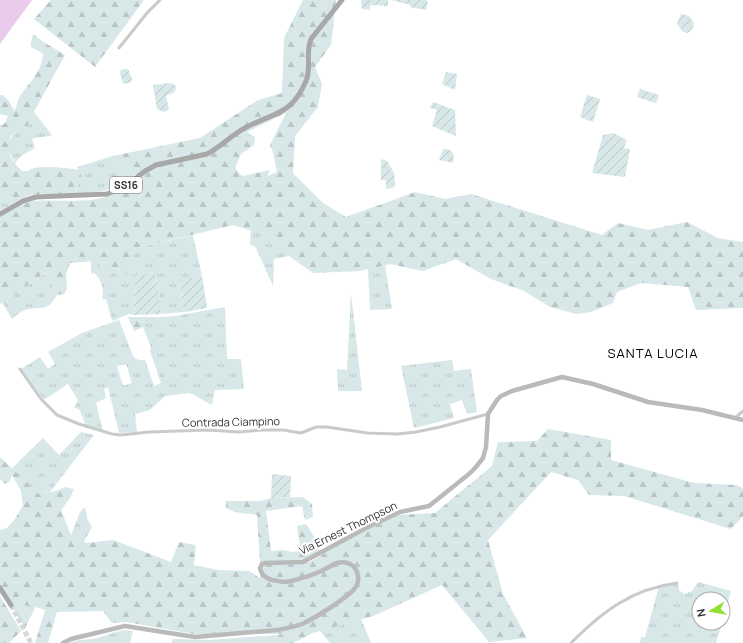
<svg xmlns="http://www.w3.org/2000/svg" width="743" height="643" font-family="Manrope,sans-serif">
<defs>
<pattern id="grass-tufts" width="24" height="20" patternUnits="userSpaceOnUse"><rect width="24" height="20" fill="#d8e7e7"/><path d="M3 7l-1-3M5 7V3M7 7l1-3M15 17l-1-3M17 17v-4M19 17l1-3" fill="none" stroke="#bac6c6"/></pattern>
<pattern id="forest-firs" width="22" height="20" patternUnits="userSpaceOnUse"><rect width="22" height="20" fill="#d8e7e7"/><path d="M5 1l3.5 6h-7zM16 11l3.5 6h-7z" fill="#bac6c6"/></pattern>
<pattern id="garden-furrows" width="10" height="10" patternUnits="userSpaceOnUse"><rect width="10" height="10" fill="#d8e7e7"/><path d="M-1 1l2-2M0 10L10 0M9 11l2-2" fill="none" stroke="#bac6c6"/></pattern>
</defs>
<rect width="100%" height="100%" fill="#fff"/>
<!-- grass -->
<g fill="url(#grass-tufts)" fill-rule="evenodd">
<path d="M34,112L52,135C45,138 38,136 32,139L35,148L21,156L15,163L7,149V143L18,129L34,123L36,121Z"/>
<path d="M113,156L121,170L135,174C116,192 97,192 73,194L82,178L77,167Z"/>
<polygon points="0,195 13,199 19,197 22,198 0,211"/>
<polygon points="251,230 273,237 289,256 274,259 273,286 255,246 250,245"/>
<path d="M193,235L202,276L179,281L184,312L162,314L155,272L135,275L134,315L129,314L112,321L106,299H102C105,291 101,278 94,273L91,274V261C104,260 106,271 122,269L133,249Z"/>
<polygon points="385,265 392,309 370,310 368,269"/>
<path d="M47,272L57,295C46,314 41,305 25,310C20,312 16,315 12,319L2,302Z"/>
<polygon points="351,293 362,391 338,391 337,369 347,370"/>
<path d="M225,307L227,359H241L244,389L215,390L212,405L190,393L165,396L150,410L135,414L137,432L119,433L108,387L104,389L106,398L96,403L103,431L85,425L84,420L79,409L74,408L78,400L68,384L44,400L21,369L40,357L48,369L55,364L48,352L82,333L119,320L133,356C136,360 140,361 145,360L154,386L161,383L150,351L151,347L143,327V323L145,321L157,319L160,317L175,316ZM126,364L132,383L123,386L117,366Z"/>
<polygon points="452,360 454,371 471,369 477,412 467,414 462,400 450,404 454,418 414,428 401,366"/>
<polygon points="81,432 94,435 50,492 39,494 16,473 12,468 43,438 59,455"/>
<polygon points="85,507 87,518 92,527 84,542 71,535 80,512"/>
<polygon points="698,582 731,591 723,621 723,599 699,599 699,623 722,623 716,643 640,643 641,637 645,637 659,586 678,584 679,590 684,594 692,591"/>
<polygon points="19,603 28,606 36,606 27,624 17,604"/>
<polygon points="361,619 371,643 330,643 320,631"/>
<path d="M126,630L133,631L130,643H69C78,639 88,640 98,638C107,635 116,631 126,630Z"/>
<polygon points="278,635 282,643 171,643 173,639 209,640"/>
</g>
<!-- forest -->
<g fill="url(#forest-firs)" fill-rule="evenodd">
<polygon points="51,0 144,0 95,67 34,19"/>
<path d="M303,0H336L331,45L315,67L322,84L318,107L295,136L293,173L323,203L346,217L415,192L445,199L471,194L602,235L618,223L648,230L687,222L718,238L743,242V308L696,310L688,287L641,283L617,292L613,303L591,312L576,314L550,307L524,291L491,279L456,259L423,271L390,264L360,271L313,273L289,256L273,237L233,225L133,249L129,275L122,269L104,271L96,261L70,263L66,275L67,289L64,294L57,295L46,272L0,304V216L26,203L34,201C57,199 87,204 108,196C121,192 130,185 139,176L121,170L113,156L200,138L258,100L282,93L284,38ZM286,113L270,145L273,152L277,172L267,176L270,170L242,176L235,168L241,154L254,145L255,137L247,132Z"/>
<path d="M33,34L42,41L65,55L34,112L36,121C32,126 24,125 19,129C0,141 8,158 22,171H28C35,164 68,168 79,170L82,178L73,194H43L31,195L22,198L19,197L13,199L0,195V124L2,125L5,123L8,116L0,114V95H3L9,101L14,111C17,107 17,101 20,96C30,82 41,73 43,54C32,44 28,54 33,34Z"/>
<polygon points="128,317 160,317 154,321 145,321 143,323 143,327 134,331"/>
<path d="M548,429L611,440V460L694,483L736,485L743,488V516L731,529L624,496L589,495L578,480L551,472L488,540L503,594L527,638L489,642L442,585L373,616L313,633L293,643H282L278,635L282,634H194L126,622L112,623L103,611L57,612L48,643H35L45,610C36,606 27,607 19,603L17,604L27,624L25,628L0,586V530L7,528L15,519L23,505L21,491L12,475L9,482L5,484L0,479V457L39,494L56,491L65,487L74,489L70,498L61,510L71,535L87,543L113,540L171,562L179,542L196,545L194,565L218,570L249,571L260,578L261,568L265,565L310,562L344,541L396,515L435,513L492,466L498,442L537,441Z"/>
<polygon points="303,497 312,504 313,517 305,520 302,506 266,511 271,551 284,550 292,552 301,551 297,526 306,524 318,543 319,551 301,561 260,562 257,515 235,512 226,508 226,501 261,501 271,498"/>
<polygon points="0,596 21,631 9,643 0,643"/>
</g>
<!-- garden -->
<g fill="url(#garden-furrows)">
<polygon points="361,0 388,0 388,6 370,5 370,10 362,9"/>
<polygon points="391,0 425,0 428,1 426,10 410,7 410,5"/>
<polygon points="681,14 689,16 694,23 693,28 688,33 683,32 677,24"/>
<polygon points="123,69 128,69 132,79 131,82 124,84 123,84 120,73 121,70"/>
<polygon points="446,72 457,74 455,90 442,84"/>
<polygon points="169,83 174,84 176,87 175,92 166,96 169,110 163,112 157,109 153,85"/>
<polygon points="640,89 659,95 656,103 637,97"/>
<polygon points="587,95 600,99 593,122 580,117"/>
<polygon points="433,102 455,110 456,136 432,126 437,110 430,108"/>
<polygon points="613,133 627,140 624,148 630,149 625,177 592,173 603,135"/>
<path d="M443,149C453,148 455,155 453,163L439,160Z"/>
<polygon points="381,159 387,161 394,173 395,185 392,188 386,189 386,180 381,180"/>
<polygon points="155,272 162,314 134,315 135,275"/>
<polygon points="202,276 207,308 184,312 179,280"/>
<polygon points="272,474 291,476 290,497 271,498"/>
</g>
<!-- water -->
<polygon fill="#e9cbec" points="0,0 32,0 0,44"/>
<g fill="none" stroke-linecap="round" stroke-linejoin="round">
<!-- primary-tunnel -->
<polyline stroke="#d6d6d6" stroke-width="5" stroke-dasharray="5 2.5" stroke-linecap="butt" points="11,605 31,643"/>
<!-- street -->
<g stroke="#cacaca" stroke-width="3">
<polyline points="119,48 147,13 160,0"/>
<polyline points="20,369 41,399 57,415 79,424 112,434 121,435 149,432 208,430 239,432 262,430 283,430 301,433 316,427 327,427 367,433 397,434 416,432 440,427 488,414"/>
<polyline points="735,418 743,411"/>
<path d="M571,643C603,611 632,589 677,583"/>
</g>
<!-- secondary -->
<path stroke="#bababa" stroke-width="4.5" d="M63,643L71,639L125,626L195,637L278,630C287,628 294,627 302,624C315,618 347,598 355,588C361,580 358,568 350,564C339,558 329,568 319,572C313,575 290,582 284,582C280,582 275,580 272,580C265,578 261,575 260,568L262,564L266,563L303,562L366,528L400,512L429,506L469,474L476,467L483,458L486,447L488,414L497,400L501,396L512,391L562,377L593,384L648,402L702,410L743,420"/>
<!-- primary -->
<g stroke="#a8a8a8" stroke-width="5">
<path d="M0,214L23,201L36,197L107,194L126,186L145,171L156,165L207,154C221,147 231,135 245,128C274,112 291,116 306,81C312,67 305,52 311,39L342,0"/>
<polyline points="0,588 11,605"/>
</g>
</g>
<g text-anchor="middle" stroke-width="4" stroke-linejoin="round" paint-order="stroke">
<!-- shield labels -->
<rect fill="#fff" stroke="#6e6e6e" stroke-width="1" x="110" y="177" width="32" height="16" rx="3"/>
<g font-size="10" font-weight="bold" fill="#303030">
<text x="126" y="189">SS16</text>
</g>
<!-- street labels -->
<g font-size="11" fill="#303030" stroke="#fff">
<text transform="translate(231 422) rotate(-1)" y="4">Contrada Ciampino</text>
<text transform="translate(348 528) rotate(-26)" y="4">Via Ernest Thompson</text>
</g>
<!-- quarter labels -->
<g font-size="13" letter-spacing="1" fill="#000" stroke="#fff">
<text x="653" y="358">SANTA LUCIA</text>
</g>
</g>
<!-- north arrow -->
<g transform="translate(711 611) rotate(259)"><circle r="19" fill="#ffffff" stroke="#acacac"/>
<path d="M0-3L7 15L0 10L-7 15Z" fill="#91e138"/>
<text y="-6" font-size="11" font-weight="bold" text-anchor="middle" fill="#303030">N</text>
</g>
</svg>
